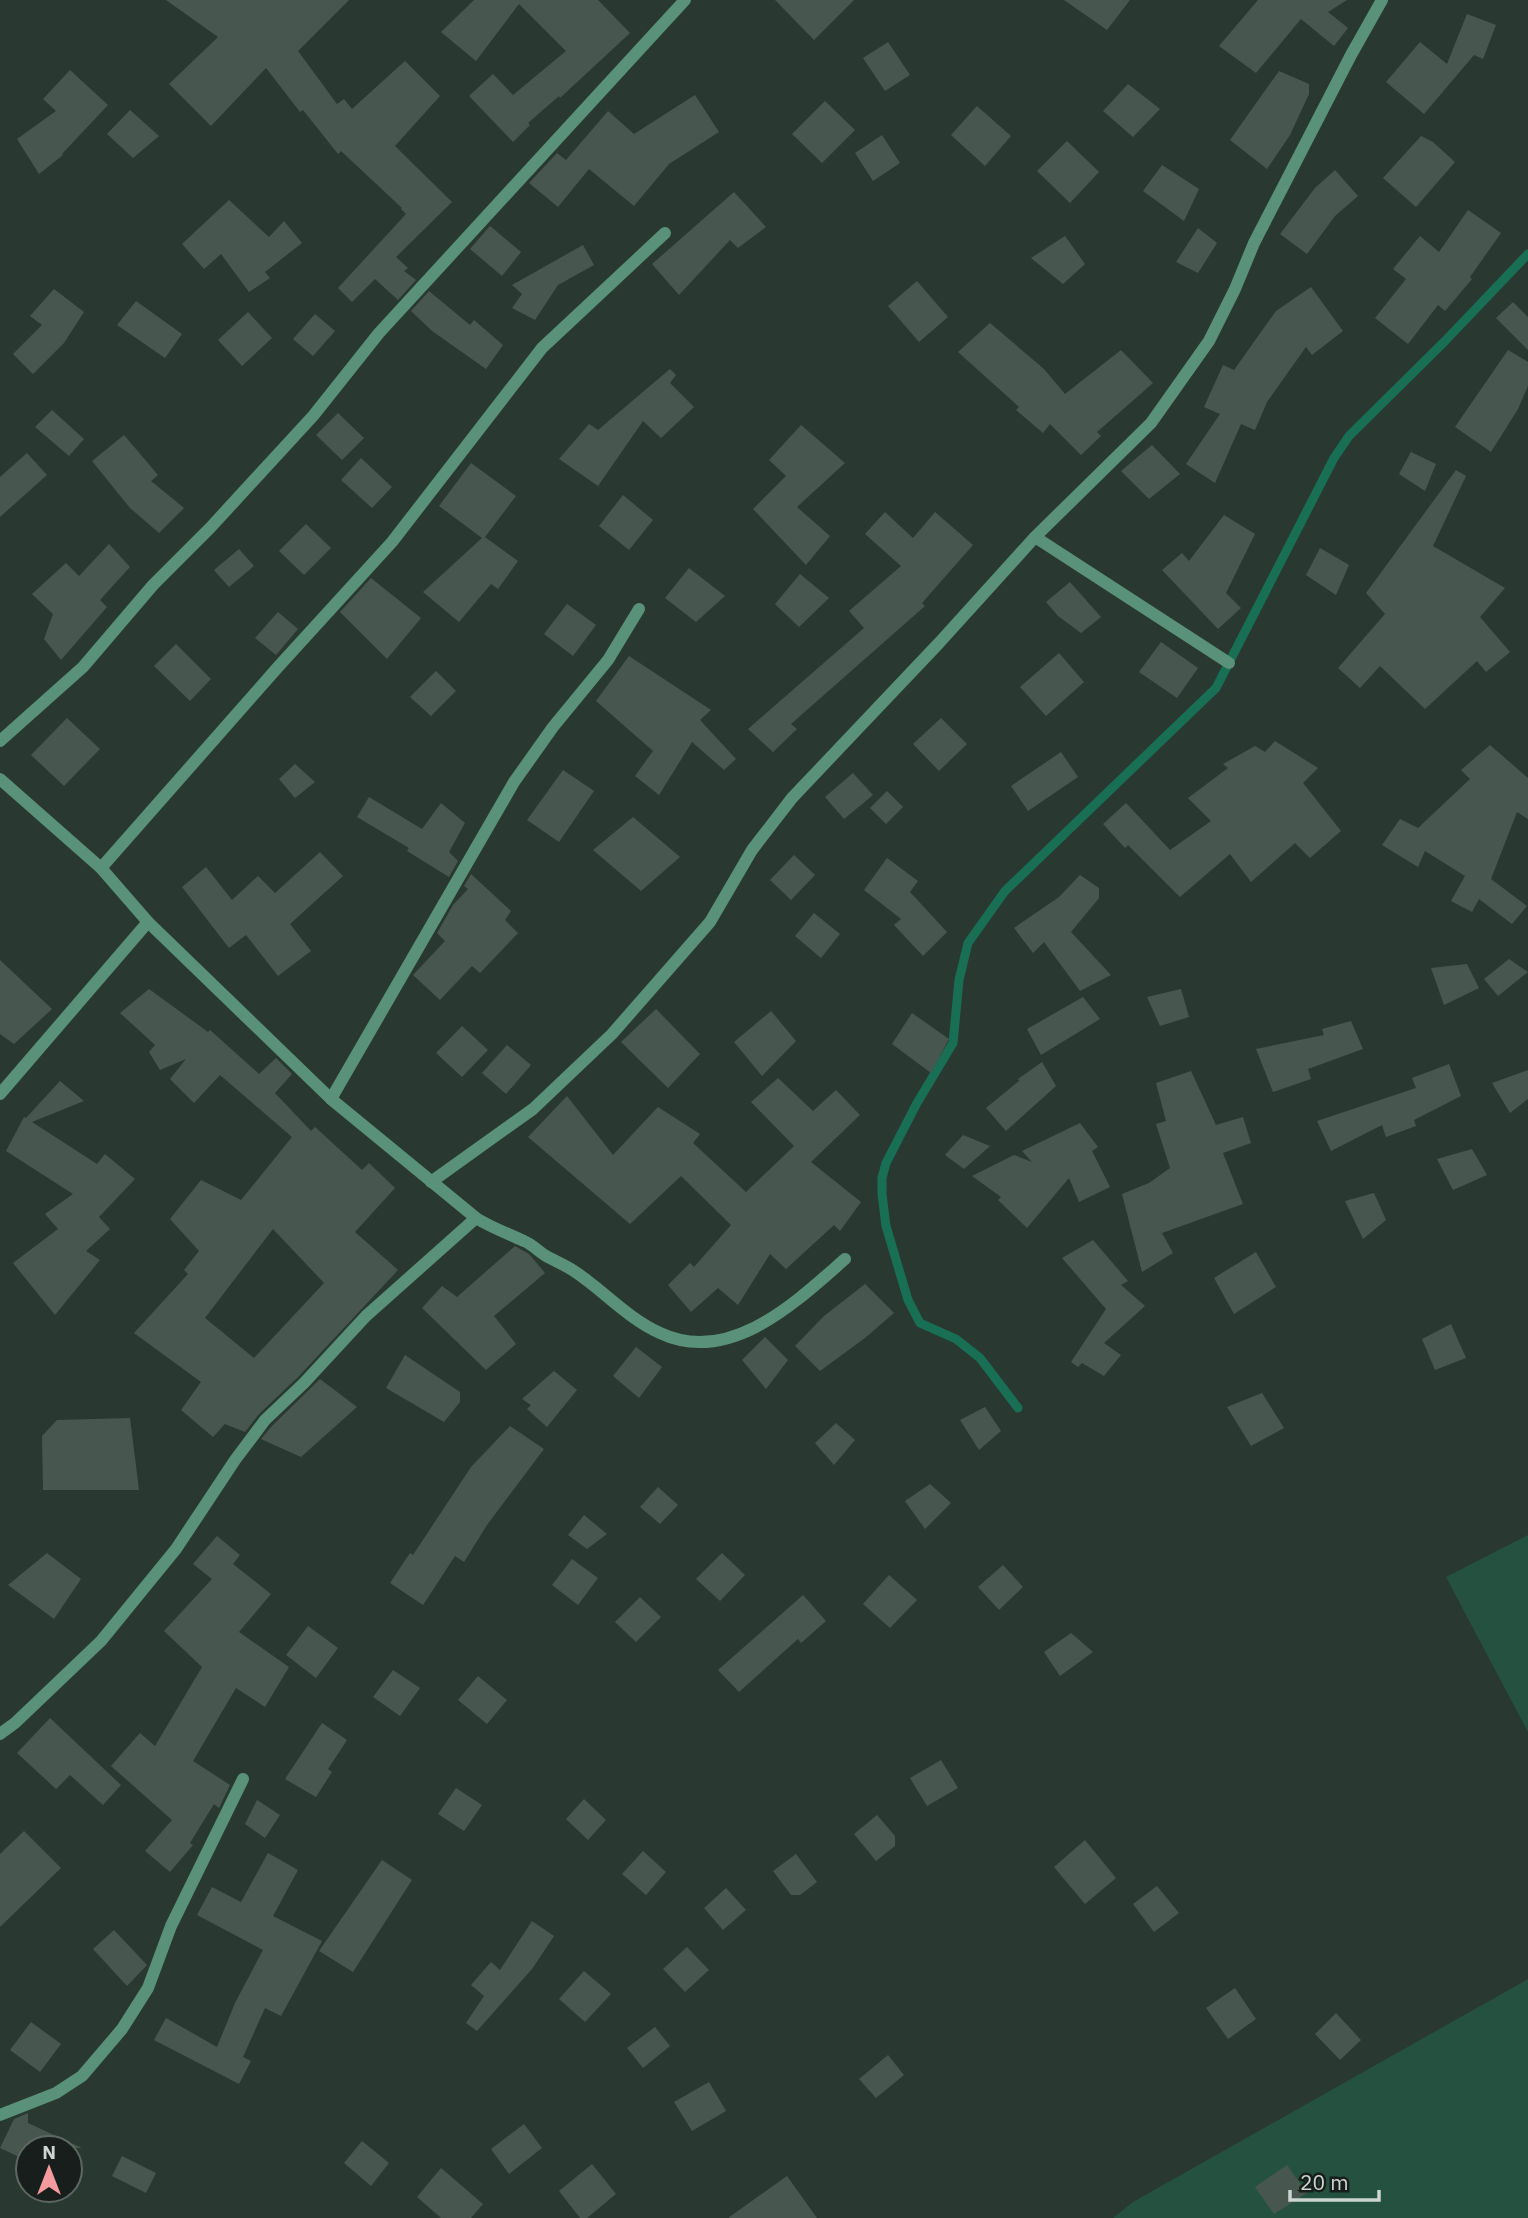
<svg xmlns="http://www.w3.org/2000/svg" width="1528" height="2218" font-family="'IBM Plex Sans',sans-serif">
<rect width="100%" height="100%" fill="#293932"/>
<!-- green -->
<g fill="#255141">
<polygon points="1528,1535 1528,1732 1446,1577"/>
<polygon points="1528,1979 1528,2218 1113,2218 1133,2202"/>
</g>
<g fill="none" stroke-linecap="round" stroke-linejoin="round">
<!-- stream -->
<polyline stroke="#186f54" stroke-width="9" points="1018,1408 980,1358 956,1339 920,1323 908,1300 886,1226 882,1194 882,1178 886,1163 917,1103 953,1043 959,980 968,943 1005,891 1216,688 1334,458 1349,436 1445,341 1528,254"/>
</g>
<!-- building -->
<g fill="#475750" fill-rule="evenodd">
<polygon points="166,0 349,0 298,51 337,104 344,99 352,109 405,61 440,96 395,146 452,202 396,257 408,268 404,271 416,280 398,300 375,279 352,302 338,288 406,214 401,209 402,208 341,151 338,154 303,110 300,112 266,68 211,126 169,84 218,37"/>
<polygon points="474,0 598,0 630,33 560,98 559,96 528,123 530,125 513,142 469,96 493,74 513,95 566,51 519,4 476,61 441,32"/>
<polygon points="775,0 854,0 814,40"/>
<polygon points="1064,0 1130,0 1107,30"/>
<polygon points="1258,0 1347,0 1328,12 1348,28 1334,46 1301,19 1256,73 1219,46"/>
<polygon points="1467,14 1496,25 1483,59 1474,55 1424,114 1386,82 1420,42 1447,64"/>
<polygon points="888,42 910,75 885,91 863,58"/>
<polygon points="70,70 108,105 62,154 63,155 39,174 17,139 56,111 43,99"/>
<polygon points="1279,71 1309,84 1309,94 1290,135 1267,169 1230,140"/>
<polygon points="1128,84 1160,109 1133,137 1103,111"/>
<polygon points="695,95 719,132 669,164 634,206 589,169 558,207 529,183 557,153 566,160 608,111 634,134"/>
<polygon points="825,101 855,130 822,163 792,134"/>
<polygon points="977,106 1011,136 985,166 951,135"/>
<polygon points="130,110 159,136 133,158 107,134"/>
<polygon points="882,135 900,163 873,181 855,153"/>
<polygon points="1421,136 1433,142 1455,162 1416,207 1383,178"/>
<polygon points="1067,141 1099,172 1070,203 1037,171"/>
<polygon points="1162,165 1199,189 1184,221 1143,191"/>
<polygon points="1335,170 1358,196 1335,216 1307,254 1280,234 1315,188"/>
<polygon points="734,192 766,227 738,248 730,240 679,295 652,264"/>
<polygon points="229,200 269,237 284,221 302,243 265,272 270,278 249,292 221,254 204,269 182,244"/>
<polygon points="1468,210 1501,233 1470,277 1472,279 1445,311 1438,305 1408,344 1375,318 1406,279 1393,269 1420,236 1439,252"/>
<polygon points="490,226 521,252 502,276 470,249"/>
<polygon points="1198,228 1217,243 1198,273 1176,262"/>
<polygon points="1065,236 1085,264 1063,284 1031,258"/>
<polygon points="583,245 594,265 558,285 535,320 512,308 522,294 512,285"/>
<polygon points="917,281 948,317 919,342 888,306"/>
<polygon points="1311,287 1343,331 1312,355 1306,347 1267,402 1255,430 1241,424 1215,483 1186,464 1220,414 1204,407 1223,365 1234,370 1276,311"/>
<polygon points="54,289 84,312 64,343 33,374 13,354 42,325 30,316"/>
<polygon points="429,291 470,325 474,320 503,345 486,369 432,331 411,311"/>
<polygon points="136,301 182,334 165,358 117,325"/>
<polygon points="1513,302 1528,317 1528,350 1496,318"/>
<polygon points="248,312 272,338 242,366 218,340"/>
<polygon points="315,314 335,331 313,356 293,339"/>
<polygon points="990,323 1044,369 1065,394 1121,350 1153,383 1097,432 1101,436 1081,455 1050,424 1043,433 1016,410 1019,407 958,352"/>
<polygon points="1508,350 1528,362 1528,386 1518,409 1491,452 1455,427"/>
<polygon points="670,369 676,375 670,383 694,407 661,438 643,421 598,486 559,459 589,424 598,430"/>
<polygon points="52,410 84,439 69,456 35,427"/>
<polygon points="338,413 364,438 342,460 316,435"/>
<polygon points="801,425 845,463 797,507 830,536 806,565 753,509 786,476 769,460"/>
<polygon points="124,435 158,475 151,481 184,508 159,533 130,508 92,461"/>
<polygon points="1152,445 1180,474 1149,499 1121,471"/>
<polygon points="1411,452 1436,464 1425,491 1399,474"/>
<polygon points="27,453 47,475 0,517 0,477"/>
<polygon points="361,458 392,487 372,508 341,480"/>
<polygon points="471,463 516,496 485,537 518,561 498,589 491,584 459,622 423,592 482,538 439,506"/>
<polygon points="1456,470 1466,476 1433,546 1505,588 1480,617 1510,652 1486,672 1477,661 1425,709 1380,666 1360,688 1338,668 1385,614 1366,593"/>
<polygon points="623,495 653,520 629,550 599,526"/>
<polygon points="885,512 913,538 935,512 973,545 922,603 925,606 791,724 797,729 773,752 748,729 864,628 849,611 901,566 865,534"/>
<polygon points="1224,515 1255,534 1226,593 1241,608 1218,629 1162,570 1182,553 1189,561"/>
<polygon points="306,524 331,548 304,575 279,551"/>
<polygon points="109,544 130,567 100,600 107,607 61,660 44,639 53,614 32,594 66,563 79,576"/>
<polygon points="1320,548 1349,565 1336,595 1306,575"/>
<polygon points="239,549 254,566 229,587 214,570"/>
<polygon points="689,568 725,596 696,622 665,598"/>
<polygon points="800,574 829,598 799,627 775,604"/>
<polygon points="371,578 421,618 387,659 340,612"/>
<polygon points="1070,582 1101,617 1081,633 1058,616 1046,602"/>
<polygon points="567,604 596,625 573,656 544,634"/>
<polygon points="278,612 298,629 276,655 255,638"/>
<polygon points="1161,642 1198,668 1177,698 1139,672"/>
<polygon points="176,644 211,679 190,701 154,666"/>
<polygon points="1059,653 1084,682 1046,716 1020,687"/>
<polygon points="629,656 711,710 700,720 736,759 724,770 692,742 659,795 635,776 653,751 596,701"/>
<polygon points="436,671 456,691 431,716 410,697"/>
<polygon points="67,718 100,749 64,786 31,755"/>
<polygon points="941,718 967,744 939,771 913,744"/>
<polygon points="1275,741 1318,768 1303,783 1341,831 1310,858 1295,843 1251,882 1230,854 1180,897 1128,845 1125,848 1103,824 1126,803 1170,850 1211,821 1188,798 1228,768 1223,764 1255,746 1265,752"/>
<polygon points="1490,745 1528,778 1528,819 1517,812 1491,879 1527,906 1512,924 1479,899 1472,912 1451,901 1465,876 1425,851 1418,867 1382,845 1400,819 1418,828 1470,779 1461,770"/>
<polygon points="1061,752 1078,777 1028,811 1011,786"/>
<polygon points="295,764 315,782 295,798 279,779"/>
<polygon points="563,770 594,791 559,842 527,820"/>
<polygon points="853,773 873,795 844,819 825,797"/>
<polygon points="887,791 903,807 886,824 870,808"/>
<polygon points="369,797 422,829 441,803 465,823 449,852 458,861 449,877 407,851 409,848 357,817"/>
<polygon points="633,817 680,857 641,891 593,850"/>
<polygon points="320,852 343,876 290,924 311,951 278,976 246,935 229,948 182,887 206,867 232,900 258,876 275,893"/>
<polygon points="794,855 815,875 791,900 770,880"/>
<polygon points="887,858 918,881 910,892 947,932 923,956 894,925 901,919 864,890"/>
<polygon points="471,874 511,911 505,920 518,933 480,973 472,966 440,1000 413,975 445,941 437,933 453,905 468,889 464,886"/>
<polygon points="1080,875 1099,888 1099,898 1071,932 1111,975 1080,991 1044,942 1033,953 1014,928 1059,897"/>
<polygon points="814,913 840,934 821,958 795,936"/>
<polygon points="1509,959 1528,972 1498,996 1484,979"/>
<polygon points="0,960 52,1009 14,1044 0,1034"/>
<polygon points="1467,964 1479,988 1444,1005 1431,968"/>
<path d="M149,989L208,1032L210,1030L259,1074L276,1058L292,1074L275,1093L311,1131L315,1127L362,1170L369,1163L395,1188L355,1232L398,1270L298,1377L259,1414L245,1432L225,1424L213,1437L181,1410L201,1382L134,1333L188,1274L184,1270L199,1251L170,1219L201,1180L241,1200L292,1137L220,1075L194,1103L170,1079L186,1059L160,1070L149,1052L155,1045L120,1013ZM273,1229L324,1283L254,1358L205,1318Z"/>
<polygon points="1181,989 1189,1017 1160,1026 1147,997"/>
<polygon points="1083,997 1100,1019 1041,1055 1027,1029"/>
<polygon points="656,1009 700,1054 668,1088 621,1042"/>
<polygon points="771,1011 796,1041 762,1076 734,1042"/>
<polygon points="912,1013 949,1039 931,1073 892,1044"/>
<polygon points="1351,1021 1363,1049 1308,1069 1311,1079 1273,1092 1256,1049 1324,1035 1322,1029"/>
<polygon points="462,1026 488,1050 462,1077 436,1053"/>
<polygon points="507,1045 531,1065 506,1094 482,1073"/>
<polygon points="1042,1062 1056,1086 1006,1131 986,1108 1019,1081 1018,1079"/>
<polygon points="1449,1064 1461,1096 1414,1120 1416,1126 1386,1137 1382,1125 1331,1151 1317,1121 1416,1088 1412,1078"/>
<polygon points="1528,1070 1528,1099 1510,1113 1492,1083"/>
<polygon points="1191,1071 1216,1125 1243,1117 1251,1143 1223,1153 1243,1204 1162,1233 1173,1253 1142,1272 1122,1194 1149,1183 1170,1168 1156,1124 1166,1121 1156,1083"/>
<polygon points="778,1078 813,1111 836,1090 860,1115 811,1162 861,1202 840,1231 834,1225 786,1269 770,1254 738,1305 718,1288 691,1312 668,1285 690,1263 694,1267 731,1225 681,1176 630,1224 528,1137 567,1096 613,1155 658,1107 700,1134 693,1143 746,1192 794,1146 751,1102"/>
<polygon points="60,1081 84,1101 32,1122 97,1164 105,1154 135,1179 99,1217 110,1229 86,1251 100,1260 55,1315 13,1263 58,1229 45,1214 73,1194 6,1151 24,1117 26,1118"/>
<polygon points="1080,1123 1098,1147 1092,1151 1110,1187 1079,1202 1069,1178 1027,1228 998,1200 1001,1197 972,1176 1014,1155 1032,1162 1022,1151"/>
<polygon points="963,1135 990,1146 964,1169 945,1155"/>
<polygon points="1472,1149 1487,1175 1453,1190 1437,1159"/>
<polygon points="1374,1193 1386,1220 1363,1239 1345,1201"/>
<polygon points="1093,1240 1128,1281 1121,1285 1145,1306 1104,1343 1121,1355 1104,1376 1082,1363 1078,1367 1071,1362 1106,1309 1062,1258"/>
<polygon points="515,1246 529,1254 545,1273 494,1316 516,1344 486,1370 422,1308 442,1286 457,1297"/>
<polygon points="1256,1252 1276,1287 1234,1314 1214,1278"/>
<polygon points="865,1284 894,1313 865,1338 820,1371 795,1346 824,1316"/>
<polygon points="1451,1324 1466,1358 1435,1370 1422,1339"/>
<polygon points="765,1337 788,1360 766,1389 742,1360"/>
<polygon points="636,1347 662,1367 639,1398 613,1376"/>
<polygon points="405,1355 460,1392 460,1402 444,1422 386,1388"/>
<polygon points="554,1371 577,1390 547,1427 527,1409 531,1405 522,1399"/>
<polygon points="320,1379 357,1407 301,1457 261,1439 272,1426"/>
<polygon points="1262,1393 1284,1428 1251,1446 1227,1407"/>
<polygon points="985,1407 1001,1431 979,1450 960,1420"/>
<polygon points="130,1418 139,1490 43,1490 42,1436 57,1420"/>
<polygon points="836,1423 855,1440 834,1465 815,1443"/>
<polygon points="510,1426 544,1449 487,1525 464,1562 455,1556 423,1605 390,1583 410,1553 413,1555 471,1467"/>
<polygon points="930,1484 951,1503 925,1529 905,1501"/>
<polygon points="658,1487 678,1505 660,1524 640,1507"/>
<polygon points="584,1515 607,1534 587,1549 568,1535"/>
<polygon points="217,1536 240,1555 233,1564 271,1594 239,1632 289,1667 265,1707 236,1688 193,1761 230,1785 219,1808 214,1804 190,1843 193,1845 170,1872 145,1851 172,1820 111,1766 140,1733 155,1746 202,1667 164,1631 212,1579 193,1564"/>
<polygon points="47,1553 81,1579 54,1619 8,1585"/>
<polygon points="722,1553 745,1575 720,1601 696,1579"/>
<polygon points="572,1559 598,1578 578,1605 552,1585"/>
<polygon points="1003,1565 1023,1587 999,1610 978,1587"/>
<polygon points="889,1575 917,1600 890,1628 863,1604"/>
<polygon points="803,1595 826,1621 801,1643 798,1639 739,1692 718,1670"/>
<polygon points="640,1597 661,1617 636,1642 615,1622"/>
<polygon points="308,1626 338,1648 316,1678 286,1655"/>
<polygon points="1071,1633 1093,1652 1060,1676 1044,1652"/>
<polygon points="393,1670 420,1688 400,1716 373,1697"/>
<polygon points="478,1676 507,1700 487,1724 458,1700"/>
<polygon points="50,1718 121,1785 103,1805 70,1775 56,1789 17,1753"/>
<polygon points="322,1723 347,1740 328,1769 332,1772 316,1797 285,1779"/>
<polygon points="941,1760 958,1788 927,1806 910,1778"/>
<polygon points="456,1788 482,1805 464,1831 438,1814"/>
<polygon points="584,1799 606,1820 588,1840 566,1819"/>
<polygon points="257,1800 280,1815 265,1838 245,1824"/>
<polygon points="877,1815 895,1836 895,1846 876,1861 854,1834"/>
<polygon points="24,1831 61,1868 0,1927 0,1854"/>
<polygon points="1085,1840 1116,1878 1085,1904 1054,1867"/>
<polygon points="643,1851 666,1872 646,1895 622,1874"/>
<polygon points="268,1853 298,1870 273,1916 322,1941 281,2016 265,2008 243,2057 251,2061 239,2084 154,2040 166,2018 217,2047 235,2003 263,1950 197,1915 212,1887 241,1902"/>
<polygon points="796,1854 817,1882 800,1895 791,1895 773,1871"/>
<polygon points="382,1860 412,1880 353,1972 319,1951"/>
<polygon points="1157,1886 1179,1913 1154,1932 1133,1904"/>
<polygon points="726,1888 746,1910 723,1930 704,1908"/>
<polygon points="532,1921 554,1936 532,1969 477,2031 466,2023 484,1996 471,1985 491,1962 500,1970"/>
<polygon points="114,1930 147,1965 127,1986 93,1949"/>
<polygon points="687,1947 709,1970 685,1992 663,1969"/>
<polygon points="584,1971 611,1994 585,2022 559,1999"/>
<polygon points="1235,1988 1256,2019 1228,2039 1206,2008"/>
<polygon points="1336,2013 1361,2040 1340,2060 1315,2034"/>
<polygon points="31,2022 61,2044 40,2072 10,2050"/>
<polygon points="655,2027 670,2046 643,2068 627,2048"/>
<polygon points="888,2055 904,2075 876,2098 859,2079"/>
<polygon points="709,2082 726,2111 692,2131 674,2102"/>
<polygon points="28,2113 28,2123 82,2148 28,2148 28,2161 0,2148 14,2119"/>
<polygon points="524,2124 542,2148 509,2174 491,2149"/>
<polygon points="362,2141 389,2163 371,2186 344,2163"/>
<polygon points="122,2156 156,2173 146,2193 112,2176"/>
<polygon points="592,2164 616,2194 587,2218 580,2218 559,2191"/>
<polygon points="1287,2165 1307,2193 1274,2214 1255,2187"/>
<polygon points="441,2168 483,2204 471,2218 441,2218 417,2197"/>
<polygon points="787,2176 817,2218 728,2218"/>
</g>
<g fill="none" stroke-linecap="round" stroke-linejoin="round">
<!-- minor -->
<g stroke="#5a917b" stroke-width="12">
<polyline points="1035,537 1229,663"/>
<polyline points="0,741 83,667 153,585 210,528 313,416 379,333 685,0"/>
<path d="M0,779L101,868L148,922L331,1099L476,1218C492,1228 507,1233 524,1241C532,1244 538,1251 546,1256C555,1261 565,1265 574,1271C603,1290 627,1318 660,1333C730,1366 796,1302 845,1259"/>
<polyline points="101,868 278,667 392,542 542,348 665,233"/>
<polyline points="0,1094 148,922"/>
<polyline points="331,1099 514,782 553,727 608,660 639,609"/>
<polyline points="431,1182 533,1109 612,1034 710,922 752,850 792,798 939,643 1035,537 1151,423 1209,341 1235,289 1254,243 1351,55 1382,0"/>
<polyline points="0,1734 15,1723 101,1641 176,1549 235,1460 265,1420 304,1383 366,1316 476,1218"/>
<polyline points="0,2115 56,2093 82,2076 122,2029 148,1988 171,1926 243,1779"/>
</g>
</g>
<!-- north arrow -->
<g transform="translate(49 2169)"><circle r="33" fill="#171e1b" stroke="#5f6764" stroke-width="2"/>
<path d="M0-5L12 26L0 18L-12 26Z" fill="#f59b9e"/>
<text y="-10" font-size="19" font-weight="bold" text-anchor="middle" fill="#ccd5d1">N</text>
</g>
<!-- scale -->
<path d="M1290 2190v10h89v-10" fill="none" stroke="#ccd5d1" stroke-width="3.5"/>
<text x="1300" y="2190" font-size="21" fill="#ccd5d1" stroke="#171e1b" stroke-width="5" paint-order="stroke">20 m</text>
</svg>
